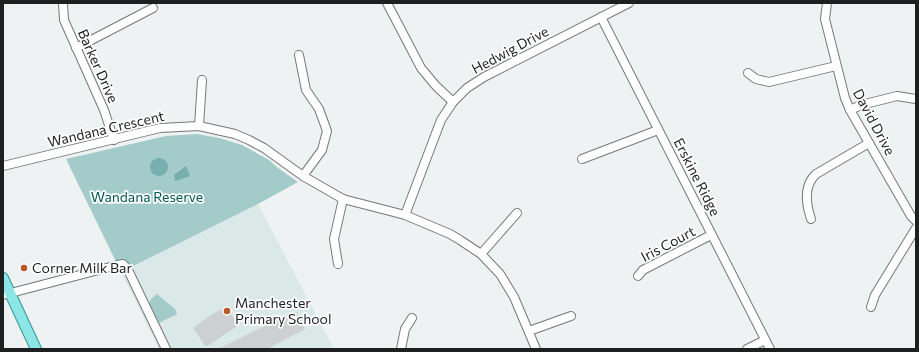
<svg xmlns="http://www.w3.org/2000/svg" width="919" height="352" font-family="Commissioner,sans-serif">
<rect width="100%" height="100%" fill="#eef2f2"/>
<!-- built -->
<polygon fill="#dae8e8" points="258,204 334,349 159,349 121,272"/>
<!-- green -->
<g fill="#a2cbc9">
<polygon points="197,134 219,138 242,145 269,160 278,168 298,182 258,204 121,272 66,159 166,136"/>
<polygon points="157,294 175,309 177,314 159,323 149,303 151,299"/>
</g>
<!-- water -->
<g fill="#76afad">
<circle cx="159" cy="167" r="9"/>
<polygon points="186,166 190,176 175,181 174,175"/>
</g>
<!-- building -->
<g fill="#ccd0d0">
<polygon points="226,307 239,325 206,347 193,328 211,315"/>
<polygon points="297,312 305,329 267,349 218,349 289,314 290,316"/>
</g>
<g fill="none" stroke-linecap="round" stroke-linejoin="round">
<defs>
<g id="minor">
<polyline points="63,3 64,20 104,110 114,140"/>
<polyline points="387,3 421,68 436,86 453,102"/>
<polyline points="827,3 825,19 845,98 850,110 911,216 916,221"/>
<polyline points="601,17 770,349"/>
<polyline points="76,48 153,8"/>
<polyline points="299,55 306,90 319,109 327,131 322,150 303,176"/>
<polyline points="748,73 756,79 769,82 836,66"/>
<polyline points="850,110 861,105 897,96 916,99"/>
<polyline points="199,126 202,80"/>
<polyline points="582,159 658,130"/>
<polyline points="3,166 160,128 199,126 235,134 249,140 264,148 303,176 343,199 405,215 450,234 460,240 481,254 500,274 514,297 536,349"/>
<polyline points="405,215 441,120 453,102 467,88 484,77 629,3"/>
<path d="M811,219C806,204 803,186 816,174L869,143"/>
<polyline points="481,254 517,213"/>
<polyline points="338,264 334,239 343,199"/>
<polyline points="638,276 643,270 711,235"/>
<polyline points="3,295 118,265 123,264 129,272 166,349"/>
<polyline points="871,307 875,295 916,228"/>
<polyline points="529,331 571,316"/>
<polyline points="401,349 405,329 412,318"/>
<polyline points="747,349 765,340"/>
</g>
<polyline id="major" points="3,278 36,349"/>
</defs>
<!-- minor casing -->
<use href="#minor" stroke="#747978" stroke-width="10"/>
<!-- major casing -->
<use href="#major" stroke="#339595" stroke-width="12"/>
<!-- minor -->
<use href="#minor" stroke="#fff" stroke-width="8"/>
<!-- major -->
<use href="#major" stroke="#8be6e5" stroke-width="10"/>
</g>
<!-- markers -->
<g fill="#bc5727" stroke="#fff" stroke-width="1.5">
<circle cx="24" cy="268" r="4"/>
<circle cx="227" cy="311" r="4"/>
</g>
<g text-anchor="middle" stroke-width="3.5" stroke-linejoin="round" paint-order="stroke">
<!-- street labels -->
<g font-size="14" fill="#1e1f1f" stroke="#fff">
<text transform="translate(510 50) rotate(-28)" y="5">Hedwig Drive</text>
<text transform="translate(98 66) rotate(66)" y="5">Barker Drive</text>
<text transform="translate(874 122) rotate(62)" y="5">David Drive</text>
<text transform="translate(106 129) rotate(-13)" y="5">Wandana Crescent</text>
<text transform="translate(697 177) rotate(63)" y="5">Erskine Ridge</text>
<text transform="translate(668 244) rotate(-28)" y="5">Iris Court</text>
</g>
<!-- park labels -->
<g font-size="14" fill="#005757" stroke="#fff">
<text x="147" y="202">Wandana Reserve</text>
</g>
<!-- poi labels -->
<g font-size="14" fill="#1e1f1f" stroke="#fff" text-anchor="start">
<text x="32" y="273">Corner Milk Bar</text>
<text x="235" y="308">Manchester<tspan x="235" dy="16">Primary School</tspan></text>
</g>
</g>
<!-- border -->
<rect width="919" height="352" fill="none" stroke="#1e1f1f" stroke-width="8"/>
</svg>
